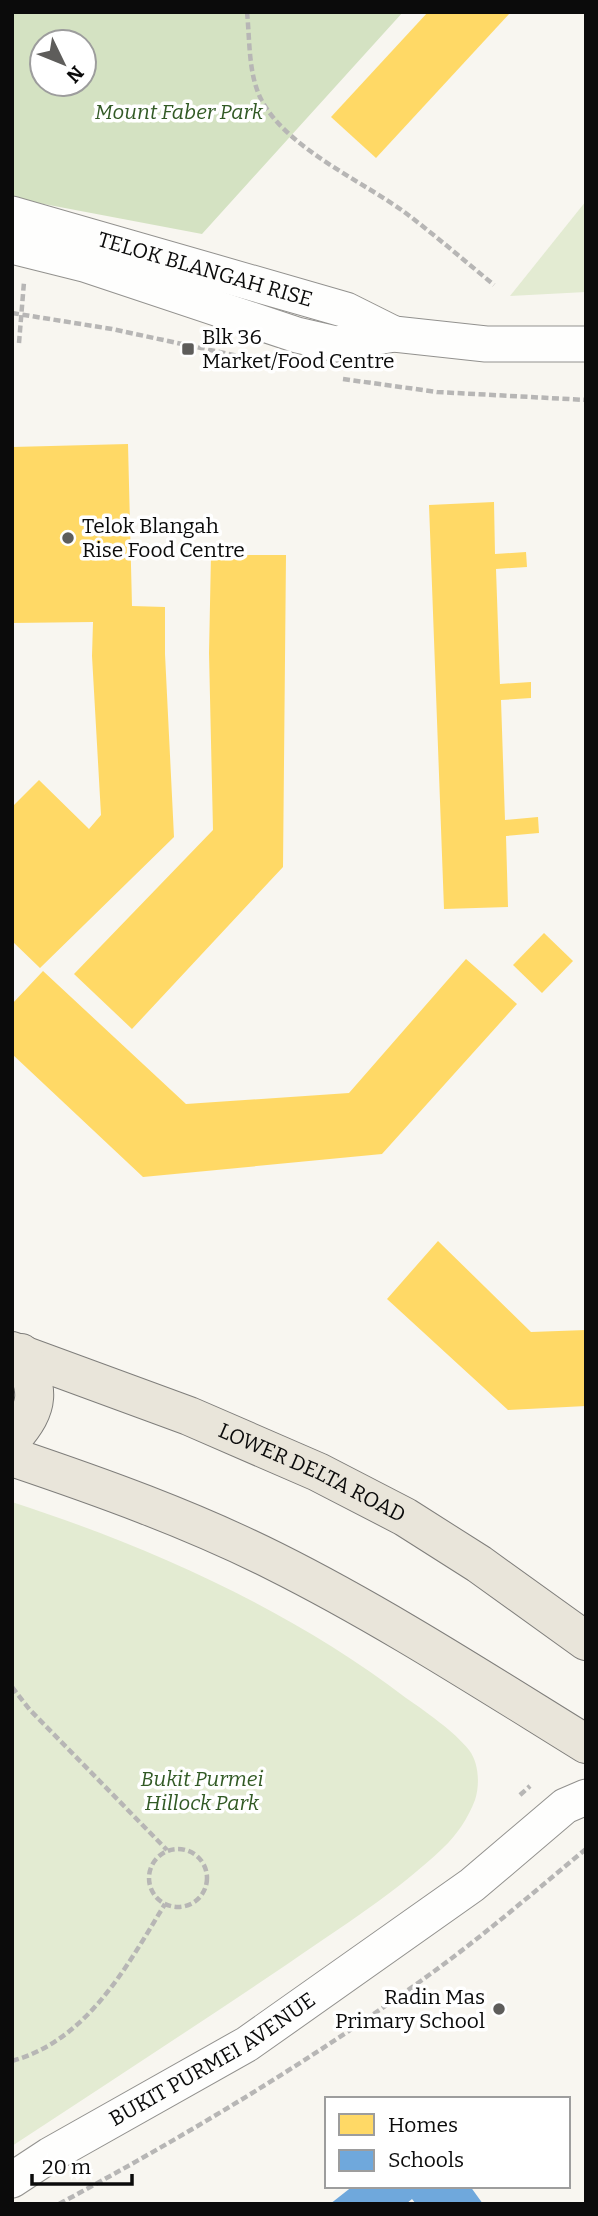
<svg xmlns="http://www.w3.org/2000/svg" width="598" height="2216" font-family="Bitter,serif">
<rect width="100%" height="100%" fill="#f8f6f0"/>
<!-- green -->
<g fill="#e3ebd2">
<polygon points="586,201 586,292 510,296"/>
<path d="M12,1502C151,1547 289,1609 406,1698C425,1711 455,1732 469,1750C479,1763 480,1785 475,1800C468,1818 457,1835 443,1848C397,1892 341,1927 289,1963C197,2025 105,2085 12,2146Z"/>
</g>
<!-- forest -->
<path fill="#d4e2c2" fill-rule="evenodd" d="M12,12H403L202,234L12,198ZM42,42H84V84H42Z"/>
<!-- homes -->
<g fill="#ffd966">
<polygon points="428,12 511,12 376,158 331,117"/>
<polygon points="128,444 132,606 165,607 165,654 174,837 40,968 12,941 12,807 39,780 89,829 101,815 92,656 93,622 12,623 12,447"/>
<polygon points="494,502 495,554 526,552 527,567 496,569 500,684 531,682 531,698 501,700 505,820 538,817 539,833 506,836 508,907 444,909 429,505"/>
<polygon points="211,555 286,555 283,867 132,1029 74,974 213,830 209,653"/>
<polygon points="544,933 573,961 542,993 513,965"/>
<polygon points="466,959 517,1004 382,1154 143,1177 12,1054 12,1004 43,971 186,1104 349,1093"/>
<polygon points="438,1241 531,1332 586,1330 586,1406 508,1410 387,1299"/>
</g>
<!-- schools -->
<polygon fill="#6fa8dc" points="353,2186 470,2186 483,2204 416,2204 412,2199 406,2204 330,2204"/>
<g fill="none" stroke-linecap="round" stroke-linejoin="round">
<defs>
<g id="street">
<path id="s1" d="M12,214L346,310L394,334"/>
<polyline points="12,246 84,264 297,335 336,344 394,334 486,344 586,344"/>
<path id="s2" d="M12,2180L50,2155L247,2044L472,1885L565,1806L586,1797"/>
</g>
<g id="primary">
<path id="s3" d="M12,1351L189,1416L318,1472L405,1517L479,1564L586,1641"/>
<path d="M12,1439C41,1406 39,1390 21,1353"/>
<path d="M12,1457C101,1487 190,1519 274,1561C382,1615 484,1681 586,1744"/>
</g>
</defs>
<!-- street casing -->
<use href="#street" stroke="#92918e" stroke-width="37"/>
<!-- primary casing -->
<use href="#primary" stroke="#7f7e7b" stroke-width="40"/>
<!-- path -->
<g stroke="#b7b6b5" stroke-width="4.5" stroke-dasharray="7 3.5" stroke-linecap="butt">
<path d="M247,12C250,41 248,75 262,101C289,150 363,181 407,214C437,237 465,261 494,285"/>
<polyline points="12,313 112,329 252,359"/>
<polyline points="19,343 24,282"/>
<polyline points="343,379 437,392 586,400"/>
<polyline points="12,1687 30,1710 167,1850"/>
<polyline points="520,1795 530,1786"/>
<circle cx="178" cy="1878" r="29"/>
<path d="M12,2061C88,2040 127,1966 165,1904"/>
<path d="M59,2204C187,2135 312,2060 429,1975C483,1936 534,1892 586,1849"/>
</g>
<!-- street -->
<use href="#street" stroke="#fefefd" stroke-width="35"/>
<!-- primary -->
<use href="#primary" stroke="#e9e5da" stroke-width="38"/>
</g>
<!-- markers -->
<g fill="#5e5d5b" stroke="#fff" stroke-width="2.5">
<rect x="181" y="342" width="14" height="14" rx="3.5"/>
<circle cx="68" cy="538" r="7"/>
<circle cx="499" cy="2009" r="7"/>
</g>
<g text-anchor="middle" stroke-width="7" stroke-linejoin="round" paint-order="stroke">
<!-- park labels -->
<g font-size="21" font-style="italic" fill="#325a25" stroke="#fff">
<text x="179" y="119">Mount Faber Park</text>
<text x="202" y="1786">Bukit Purmei<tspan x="202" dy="24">Hillock Park</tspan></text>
</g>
<!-- street labels -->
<g font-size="21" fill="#0b0b0b" stroke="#fff">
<text dy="7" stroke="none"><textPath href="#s1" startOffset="201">TELOK BLANGAH RISE</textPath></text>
<text dy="7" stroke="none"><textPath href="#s3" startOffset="324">LOWER DELTA ROAD</textPath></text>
<text dy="7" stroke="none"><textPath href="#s2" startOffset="234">BUKIT PURMEI AVENUE</textPath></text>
</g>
<!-- poi labels -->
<g font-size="21" fill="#0b0b0b" stroke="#fff" text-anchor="start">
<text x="202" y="344">Blk 36<tspan x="202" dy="24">Market/Food Centre</tspan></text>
<text x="82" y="533">Telok Blangah<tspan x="82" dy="24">Rise Food Centre</tspan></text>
<text x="485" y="2004" text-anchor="end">Radin Mas<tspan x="485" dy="24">Primary School</tspan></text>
</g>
</g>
<!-- border -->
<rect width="598" height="2216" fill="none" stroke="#0b0b0b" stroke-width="28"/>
<!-- legend -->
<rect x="325" y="2097" width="245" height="91" fill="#ffffff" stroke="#9d9d9d" stroke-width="2"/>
<rect x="339" y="2114" width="35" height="21" fill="#ffd966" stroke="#9d9d9d" stroke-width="2"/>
<text x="388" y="2132" font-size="21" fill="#0b0b0b">Homes</text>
<rect x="339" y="2150" width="35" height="21" fill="#6fa8dc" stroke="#9d9d9d" stroke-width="2"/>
<text x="388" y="2167" font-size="21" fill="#0b0b0b">Schools</text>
<!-- north arrow -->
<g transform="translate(63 63) rotate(133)"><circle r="33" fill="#ffffff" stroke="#9d9d9d" stroke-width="2"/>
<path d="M0-5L12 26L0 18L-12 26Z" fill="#5e5d5b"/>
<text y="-10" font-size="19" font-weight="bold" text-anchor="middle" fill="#0b0b0b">N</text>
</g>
<!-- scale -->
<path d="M32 2174v10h100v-10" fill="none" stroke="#0b0b0b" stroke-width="3.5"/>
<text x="42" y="2174" font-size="21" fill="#0b0b0b" stroke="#ffffff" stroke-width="5" paint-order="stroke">20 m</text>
</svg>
